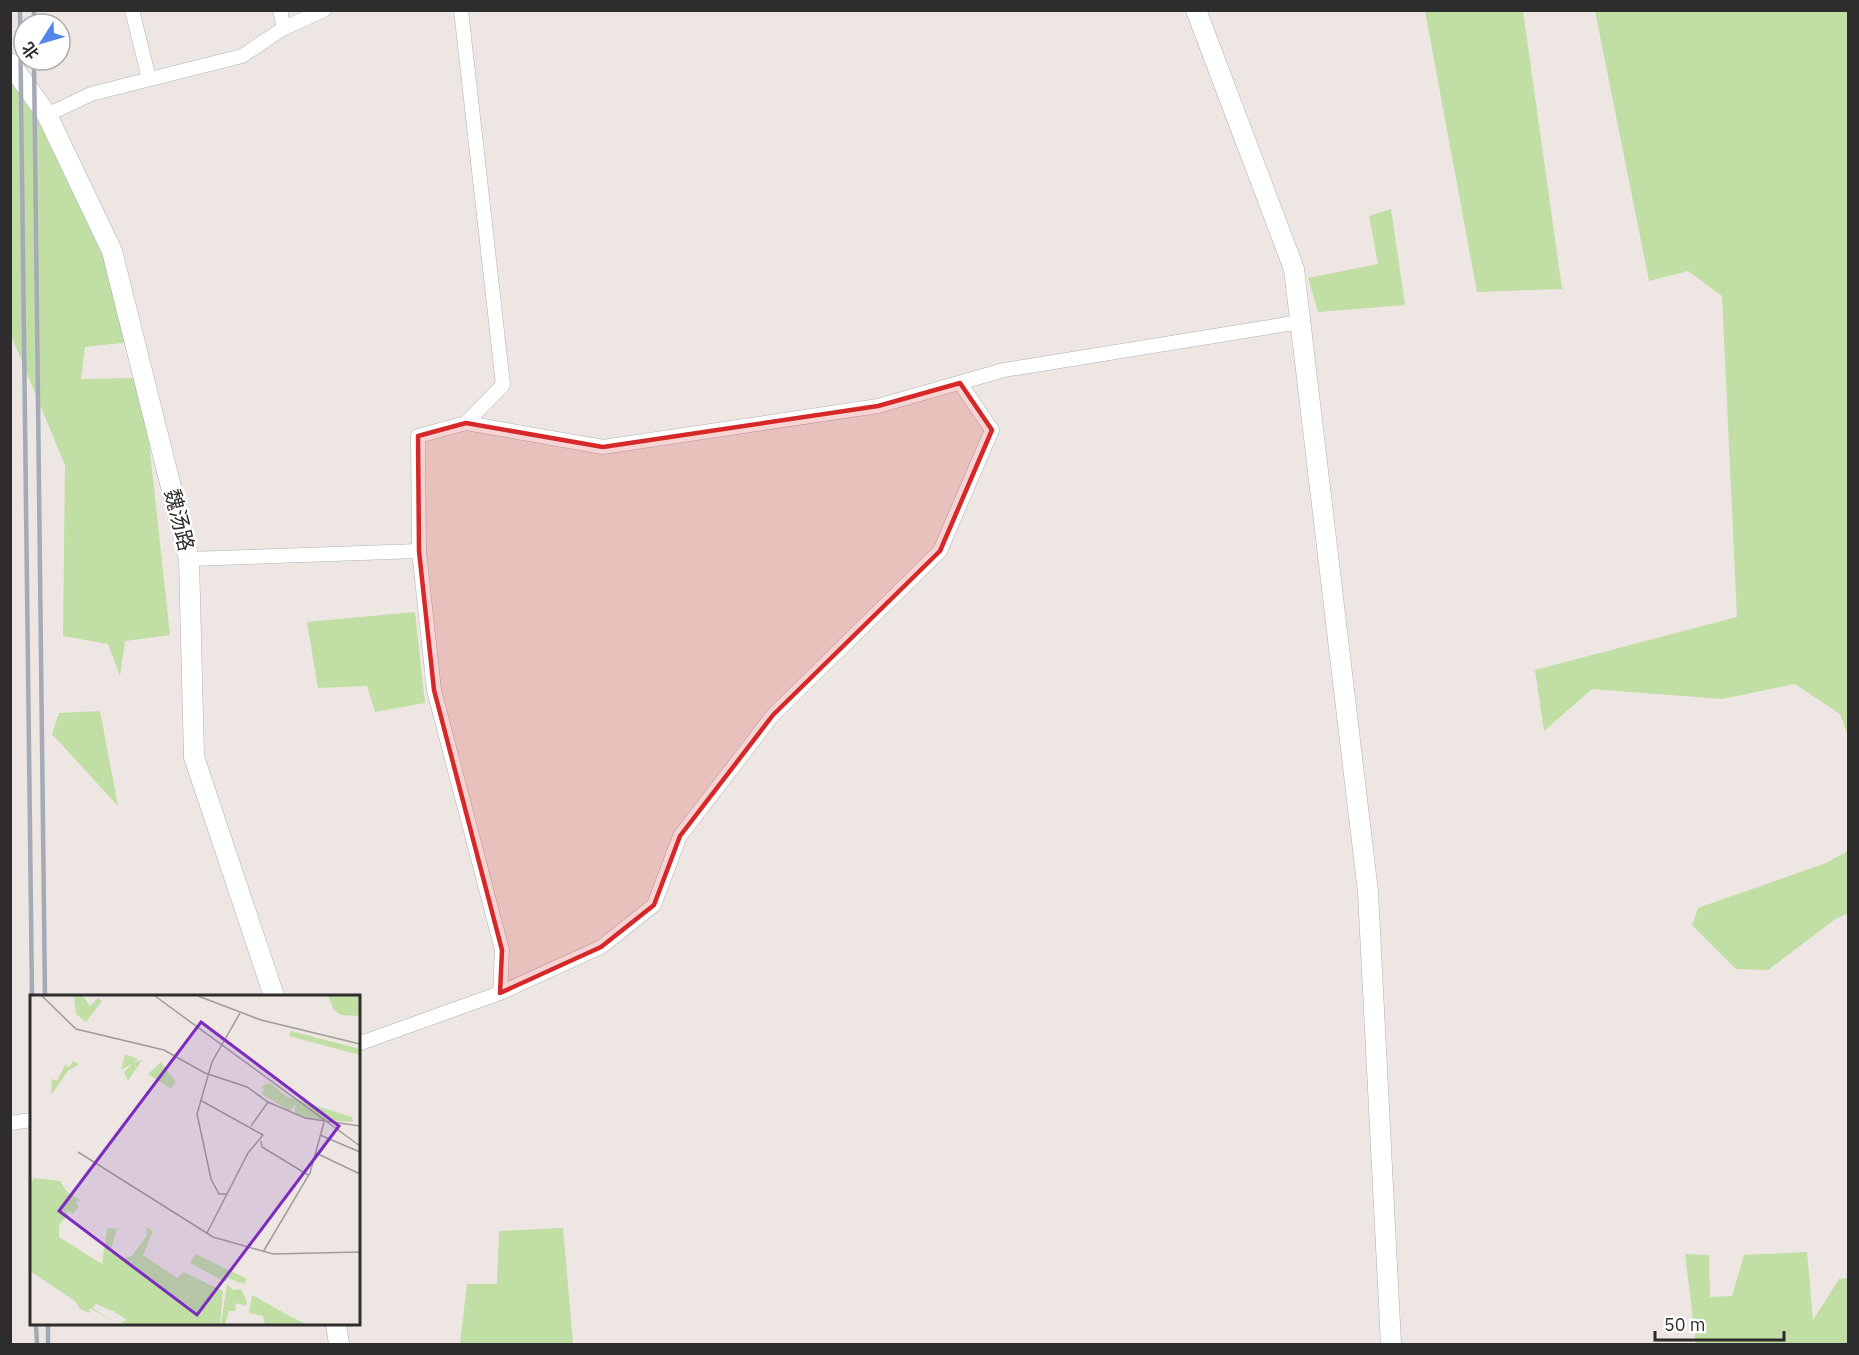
<svg xmlns="http://www.w3.org/2000/svg" width="1859" height="1355" font-family="'IBM Plex Sans','Noto Sans SC',sans-serif">
<rect width="100%" height="100%" fill="#ede6e2"/>
<!-- green -->
<g fill="#c1dea4">
<polygon points="1425,11 1523,11 1562,289 1477,292"/>
<polygon points="1595,11 1848,11 1848,735 1840,714 1795,684 1722,699 1592,689 1544,731 1535,670 1737,617 1722,296 1688,271 1649,281"/>
<polygon points="10,69 94,212 130,342 85,347 81,379 142,378 170,635 125,641 120,676 108,644 63,636 65,465 11,335"/>
<polygon points="1391,209 1405,305 1318,312 1308,278 1378,264 1369,216"/>
<polygon points="415,612 425,703 375,712 367,686 318,688 307,622"/>
<polygon points="100,711 118,806 52,734 59,713"/>
<polygon points="1848,851 1848,913 1834,920 1768,970 1736,969 1692,925 1698,908 1826,863"/>
<polygon points="563,1228 573,1344 460,1344 467,1284 497,1284 499,1231"/>
<polygon points="1807,1252 1813,1320 1839,1279 1848,1278 1848,1344 1696,1344 1685,1254 1709,1255 1710,1297 1732,1296 1744,1255"/>
</g>
<g fill="none" stroke-linecap="round" stroke-linejoin="round">
<defs>
<g id="street">
<polyline points="132,10 149,79"/>
<polyline points="280,10 284,28"/>
<polyline points="461,10 503,385 466,423"/>
<polyline points="47,115 91,94 242,56 284,28 324,10"/>
<polyline points="189,559 419,551"/>
<polyline points="500,993 502,950 434,690 419,551 418,436 466,423 603,447 878,406 1004,370 1300,322"/>
<polyline points="358,1044 500,993 601,947 654,905 680,836 773,715 940,551 992,430 960,383"/>
<polyline points="10,1123 32,1120"/>
</g>
<g id="secondary">
<polyline points="1196,10 1294,269 1368,892 1391,1344"/>
<polyline points="10,63 47,115 112,251 189,559 194,757 274,996"/>
<polyline points="336,1324 339,1344"/>
</g>
</defs>
<!-- street casing -->
<use href="#street" stroke="#aeb2b8" stroke-width="15"/>
<!-- secondary casing -->
<use href="#secondary" stroke="#aeb2b8" stroke-width="21"/>
<!-- street -->
<use href="#street" stroke="#fff" stroke-width="14"/>
<!-- secondary -->
<use href="#secondary" stroke="#fff" stroke-width="20"/>
<!-- rail -->
<g stroke="#a4aab6" stroke-width="4.5">
<polyline points="20,10 32,996"/>
<polyline points="34,10 34,24"/>
<polyline points="34,60 45,996"/>
<polyline points="36,1324 37,1344"/>
<polyline points="48,1324 48,1344"/>
</g>
</g>
<!-- marked area -->
<path fill="#d62828" fill-opacity="0.2" stroke="#d62828" stroke-width="4.5" stroke-linejoin="round" d="M960,383L992,430L940,551L773,715L680,836L654,905L601,947L500,993L502,950L434,690L419,551L418,436L466,423L603,447L878,406Z"/>
<g text-anchor="middle" stroke-width="5" stroke-linejoin="round" paint-order="stroke">
<!-- street labels -->
<g font-size="21" fill="#2d2d2d" stroke="#fff">
<text transform="translate(179 520) rotate(76)" y="7">魏汤路</text>
</g>
</g>
<!-- overview -->
<g transform="translate(30 995)">
<rect width="330" height="330" fill="#ede6e2"/>
<path d="M44,1H53L60,11L68,3L72,6L56,27L46,19ZM298,1H330V21L311,20L304,15ZM261,36L330,54V60L259,41ZM95,59L108,64L104,67L112,65L98,86L94,77L103,68L91,75ZM43,66L49,69L38,76L21,100L22,84L27,86L35,70L39,72ZM131,67L146,87L141,94L118,79ZM240,88L257,102L322,122L323,127L281,124L265,118V110L260,116L232,99L234,94L231,91ZM4,183L30,186L37,197L52,206H46L48,212L43,219L36,215L38,220L29,230V242L72,269L77,233L87,234L80,257L95,263L102,261L117,240L116,232L123,236L113,260L147,283L154,277L193,296L190,329H95L91,327L97,325L83,316L66,309L62,313L85,327L59,313L60,318L50,314L45,306L0,276V189ZM166,259L217,284L214,289L198,283L195,287L160,268ZM197,289L203,295L211,294L217,307L216,311L206,308L205,316H199L195,329H191ZM222,300L263,323L276,329H235L233,321L219,318Z" fill="#c1dea4"/>
<path fill="none" stroke="#a09c9a" stroke-width="1.5" d="M12,1L46,34L134,55L175,78L217,92L238,107L275,123L330,131M125,1L330,151M168,1L231,25L330,49M170,105L233,140L218,158L177,238M221,131L238,107M290,140L330,157M231,146L232,152L278,180M48,157L183,242L243,259L330,257M286,158L330,179M197,199H189L181,184L167,119L182,67L210,18M233,257L280,178L294,127"/>
<path fill="#7b2cbf" fill-opacity="0.15" stroke="#7b2cbf" stroke-width="3" d="M171,27L309,131L167,320L29,216Z"/>
<rect width="330" height="330" fill="none" stroke="#2d2d2d" stroke-width="3"/>
</g>
<!-- border -->
<rect width="1859" height="1355" fill="none" stroke="#2d2d2d" stroke-width="24"/>
<!-- north arrow -->
<g transform="translate(42 42) rotate(233)"><circle r="28" fill="#ffffff" stroke="#ababab" stroke-width="1.5"/>
<path d="M0-4.5L10 22L0 15L-10 22Z" fill="#5287ea"/>
<text y="-9" font-size="16" font-weight="bold" text-anchor="middle" fill="#2d2d2d">北</text>
</g>
<!-- scale -->
<path d="M1655 1331v9h129v-9" fill="none" stroke="#2d2d2d" stroke-width="3"/>
<text x="1664" y="1331" font-size="18" fill="#2d2d2d" stroke="#ffffff" stroke-width="4.5" paint-order="stroke">50 m</text>
</svg>
